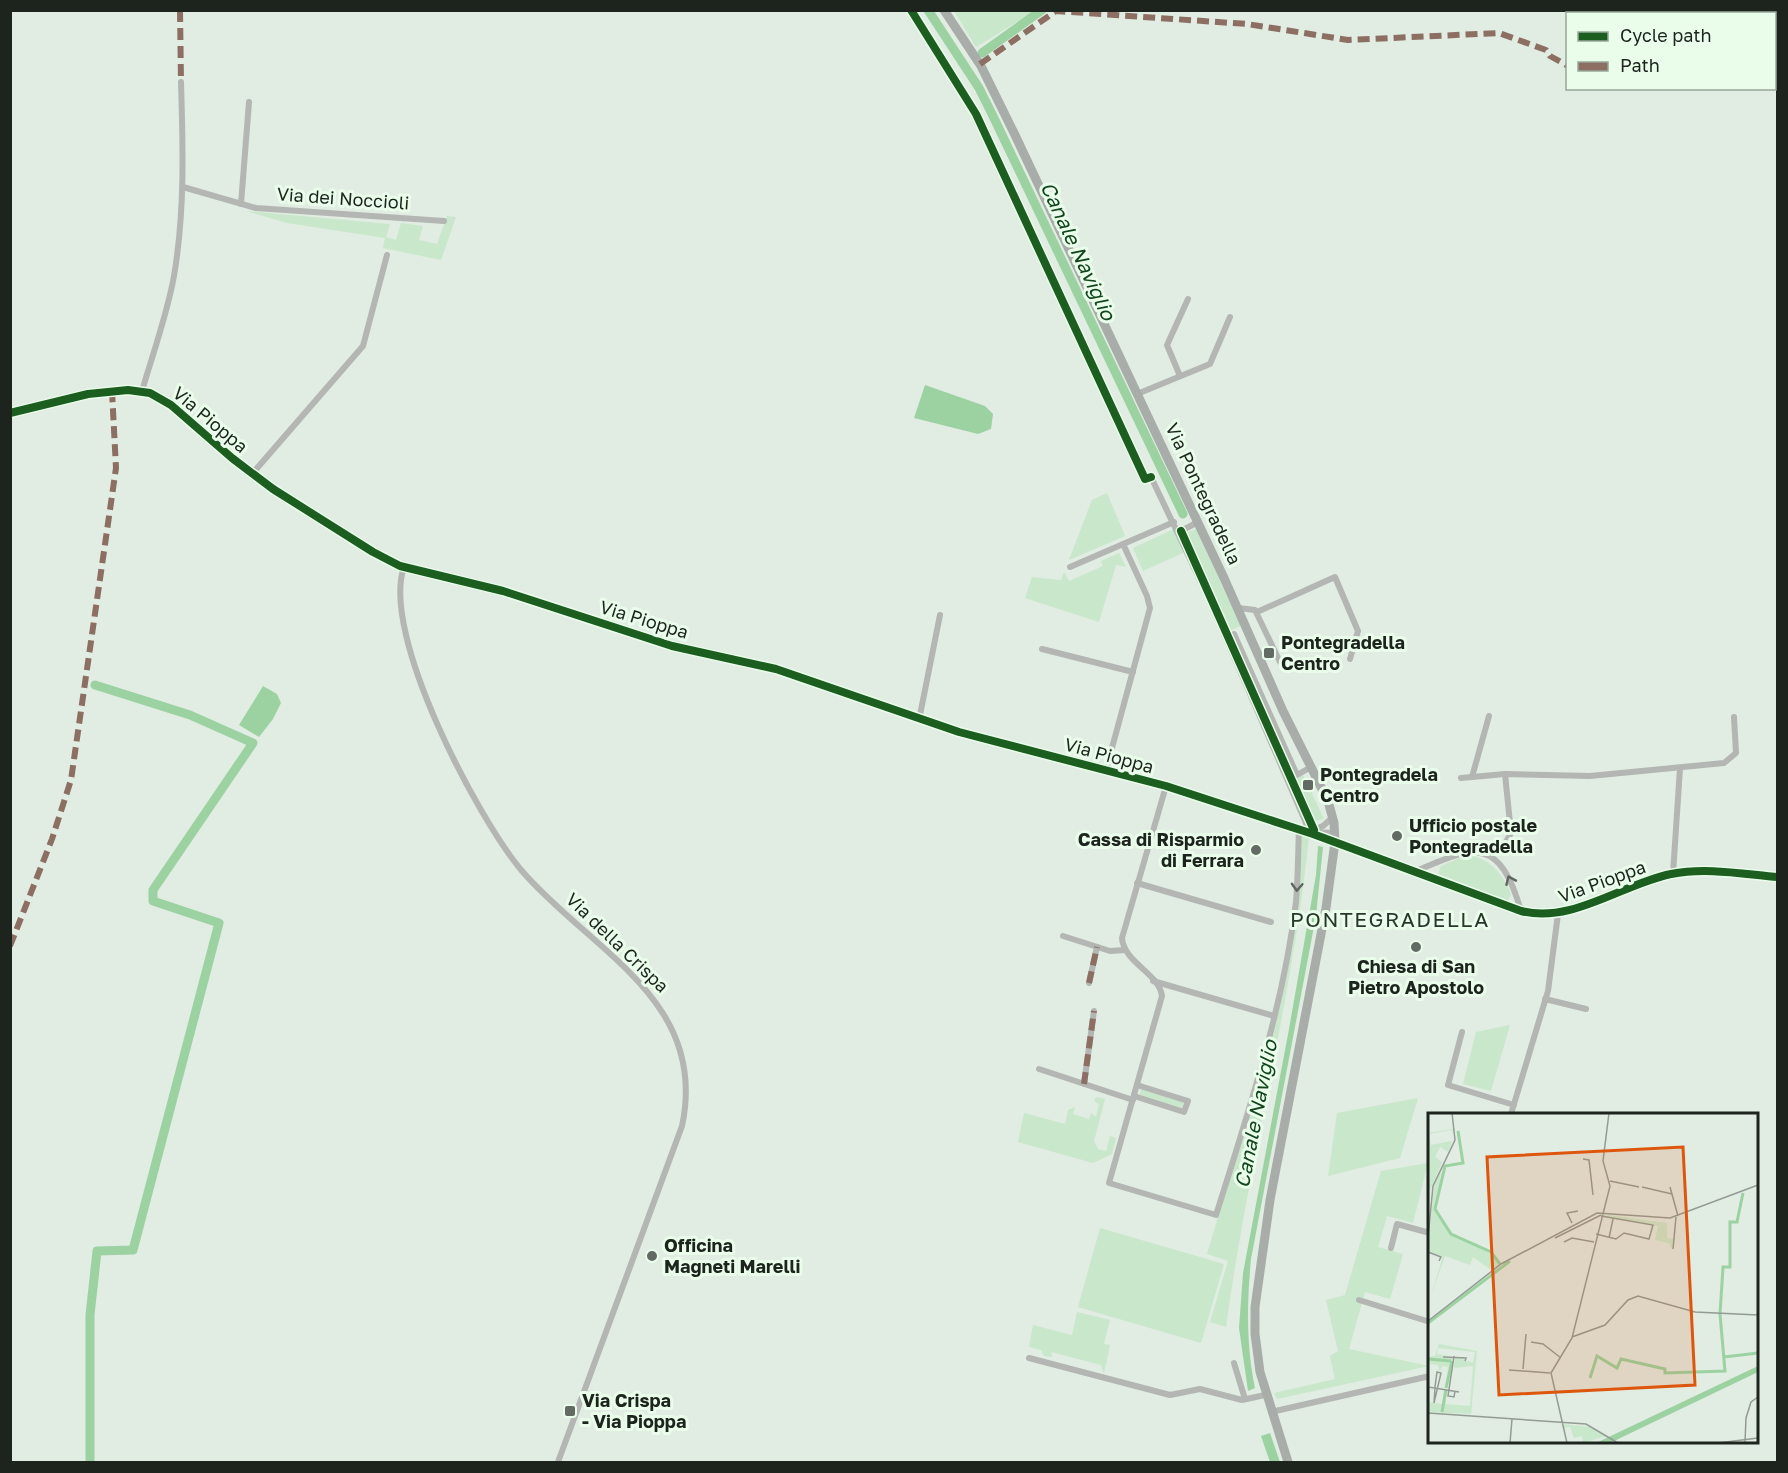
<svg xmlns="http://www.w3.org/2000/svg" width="1788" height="1473" font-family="'Golos Text',sans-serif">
<rect width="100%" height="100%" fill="#e1ece2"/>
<!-- green -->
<g fill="#c9e7cb">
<polygon points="954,11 1035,11 976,47"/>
<polygon points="246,211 390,224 386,237 396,240 401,223 423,226 419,240 437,244 447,216 456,217 441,260 383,248 385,238 287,223"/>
<polygon points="1107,493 1125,536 1069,560 1092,500"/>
<polygon points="1174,529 1185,552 1143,571 1133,548"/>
<polygon points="1196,529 1241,626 1229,631 1185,533"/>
<polygon points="1119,553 1126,567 1116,565 1099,622 1025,598 1032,577 1061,580 1064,572 1069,581 1103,566 1101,561"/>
<polygon points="1303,775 1324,819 1314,821 1295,781"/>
<path d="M1301,831L1309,837C1292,1002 1248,1163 1226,1327L1210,1322L1228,1261L1207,1254L1275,1029L1299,897Z"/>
<path d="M1467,855C1489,857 1503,874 1511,894L1508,901L1438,874L1441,866Z"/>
<polygon points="1510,1025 1491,1091 1463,1084 1476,1032"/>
<polygon points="1141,1089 1184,1102 1181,1109 1139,1096"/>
<polygon points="1096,1097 1105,1099 1094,1141 1098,1149 1106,1151 1110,1136 1116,1138 1112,1154 1093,1163 1018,1142 1024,1113 1065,1124 1068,1110 1075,1107 1073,1114 1089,1119 1091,1113 1096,1117 1099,1104 1094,1101"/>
<polygon points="1418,1098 1400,1158 1328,1176 1337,1113"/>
<polygon points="1428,1163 1413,1223 1387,1216 1378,1247 1403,1254 1390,1299 1365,1292 1349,1349 1429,1366 1277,1399 1274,1393 1335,1379 1330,1356 1338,1351 1326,1300 1345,1295 1381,1171"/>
<polygon points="1100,1228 1224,1264 1201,1343 1078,1307"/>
<polygon points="1077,1312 1110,1320 1104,1344 1110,1345 1104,1374 1101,1365 1051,1352 1052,1357 1044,1356 1041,1350 1029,1347 1033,1325 1072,1335"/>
</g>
<!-- water -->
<g fill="#9cd2a2">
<polygon points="925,385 985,406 993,414 991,429 978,434 914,418"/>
<polygon points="263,686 277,694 281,703 273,719 259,737 239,725"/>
<path d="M1318,846L1323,847L1316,916L1251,1259C1247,1303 1246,1344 1255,1388L1248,1391L1239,1328L1243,1273L1289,1029L1316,875Z"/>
<polygon points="1270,1433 1280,1462 1270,1462 1261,1436"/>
</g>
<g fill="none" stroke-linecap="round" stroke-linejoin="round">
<!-- canal -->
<g stroke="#9cd2a2" stroke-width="9">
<polyline points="928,10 979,88 993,116 1183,514"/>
<polyline points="982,53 1042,10"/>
<polyline points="90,1462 90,1315 97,1251 133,1250 219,923 153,901 153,890 253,743 190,715 95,685"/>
</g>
<!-- street -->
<g stroke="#b3b6b3" stroke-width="6">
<polyline points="183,187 256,208 444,221"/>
<polyline points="241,204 249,102"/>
<polyline points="1180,376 1167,345 1188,299"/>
<path d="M142,391C153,353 167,315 174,276C185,211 183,147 181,82"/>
<polyline points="1137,394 1210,364 1230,317"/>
<path d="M10,413L88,394L128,390L150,393L171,405L232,458L273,489L373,552L400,566L503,591L672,646L776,669L959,732L1166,786L1313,834L1521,911C1572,924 1622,884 1671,874C1706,867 1743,874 1778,877"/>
<polyline points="252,474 363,346 387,255"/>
<polyline points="1151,477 1210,601 1306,823 1307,832"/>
<polyline points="1179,532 1198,522"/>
<path d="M404,567C380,634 478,819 522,871C591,951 709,1000 682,1126L558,1462"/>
<polyline points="1070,567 1174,522"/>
<polyline points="1238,608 1255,610 1280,662"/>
<polyline points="1257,612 1335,577 1358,631 1350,659"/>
<polyline points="1234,634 1297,775 1311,767"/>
<polyline points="1042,649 1133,672"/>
<polyline points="919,720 940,615"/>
<polyline points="1106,770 1150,608 1147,596 1123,544"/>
<polyline points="1472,777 1489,716"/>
<polyline points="1461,778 1505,774 1590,776 1724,763 1736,753 1734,717"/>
<path d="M1166,786L1122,938C1124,963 1159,973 1162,996L1109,1183L1216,1215C1248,1113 1283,1009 1296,902C1298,878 1298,853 1299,829"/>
<polyline points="1308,832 1323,826 1333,817"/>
<polyline points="1312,832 1335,833"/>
<polyline points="1490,856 1506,842 1511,833 1505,774"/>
<path d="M1414,872C1476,844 1500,838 1521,911"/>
<polyline points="1673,874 1680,768"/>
<polyline points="1137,883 1271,922"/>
<polyline points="1063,936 1110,951 1125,950"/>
<polyline points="1153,981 1274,1016"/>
<polyline points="1089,983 1097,947"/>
<polyline points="1545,999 1586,1009"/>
<polyline points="1462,1032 1448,1085 1514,1105"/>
<polyline points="1039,1069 1133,1100"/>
<polyline points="1084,1084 1094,1011"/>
<polyline points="1134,1096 1184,1112 1188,1101 1137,1085"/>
<polyline points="1511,1114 1548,991 1558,914"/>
<polyline points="1391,1248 1397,1224 1430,1233"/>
<polyline points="1359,1300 1430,1322"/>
<polyline points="1029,1358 1170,1395 1200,1389 1242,1400 1265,1395"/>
<polyline points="1234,1363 1245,1399"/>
<polyline points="1271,1412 1430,1376"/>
</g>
<!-- secondary -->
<polyline stroke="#a8ada9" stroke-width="9" points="944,10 981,66 1015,135 1224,578 1283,711 1328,801 1334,823 1335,842 1326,908 1270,1200 1255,1307 1255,1334 1260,1372 1288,1462"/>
<!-- quiet -->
<g stroke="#8d6e63" stroke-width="6" stroke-dasharray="12 6" stroke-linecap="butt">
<polyline points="180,10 181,82"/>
<polyline points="1774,62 1778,62"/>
<polyline points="980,64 1056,11 1247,24 1348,40 1499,33 1546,50 1550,56 1568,66"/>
<polyline points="10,946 52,839 71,780 116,468 112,391"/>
<polyline points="1089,983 1097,947"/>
<polyline points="1084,1084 1094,1011"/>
</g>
<defs>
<g id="cycleway">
<polyline points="911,10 976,114 1145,479 1151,477"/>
<path d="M10,413L88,394L128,390L150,393L171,405L232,458L273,489L373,552L400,566L503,591L672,646L776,669L959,732L1166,786L1313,834L1521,911C1572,924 1622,884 1671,874C1706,867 1743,874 1778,877"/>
<polyline points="1181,531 1314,830"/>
</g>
</defs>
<!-- cycleway casing -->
<use href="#cycleway" stroke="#eafdeb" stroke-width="11"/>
<!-- cycleway -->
<use href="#cycleway" stroke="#1b5e20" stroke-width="8"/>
</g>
<!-- one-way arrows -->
<defs><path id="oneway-chevron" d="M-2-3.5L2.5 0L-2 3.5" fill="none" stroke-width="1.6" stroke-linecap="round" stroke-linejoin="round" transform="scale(1.5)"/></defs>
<g stroke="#606661">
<use href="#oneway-chevron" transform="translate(1510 880) rotate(-114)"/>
<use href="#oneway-chevron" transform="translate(1297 887) rotate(93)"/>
</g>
<!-- markers -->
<g fill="#626a63" stroke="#eafdeb" stroke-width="2">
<rect x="1263" y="647" width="12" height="12" rx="3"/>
<rect x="1302" y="779" width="12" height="12" rx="3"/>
<circle cx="1397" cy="836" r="6"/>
<circle cx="1256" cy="850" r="6"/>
<circle cx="1416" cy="947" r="6"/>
<circle cx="652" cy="1256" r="6"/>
<rect x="564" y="1405" width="12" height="12" rx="3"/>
</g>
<g text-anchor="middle" stroke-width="6" stroke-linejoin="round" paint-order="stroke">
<!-- street labels -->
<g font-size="18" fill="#1d241e" stroke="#eafdeb">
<text transform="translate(343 199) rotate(4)" y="6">Via dei Noccioli</text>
<text transform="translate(210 420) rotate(40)" y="6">Via Pioppa</text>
<text transform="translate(1203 494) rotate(65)" y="6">Via Pontegradella</text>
<text transform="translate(644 620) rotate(17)" y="6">Via Pioppa</text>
<text transform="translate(1109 756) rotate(15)" y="6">Via Pioppa</text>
<text transform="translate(1602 882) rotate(-20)" y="6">Via Pioppa</text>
<text transform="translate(617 943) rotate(44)" y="6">Via della Crispa</text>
</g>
<!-- poi labels -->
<g font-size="18" font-weight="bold" fill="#1d241e" stroke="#eafdeb" text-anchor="start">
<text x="1281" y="649">Pontegradella<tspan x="1281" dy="21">Centro</tspan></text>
<text x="1320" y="781">Pontegradela<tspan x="1320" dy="21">Centro</tspan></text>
<text x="1409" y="832">Ufficio postale<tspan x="1409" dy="21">Pontegradella</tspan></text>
<text x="1244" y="846" text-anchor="end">Cassa di Risparmio<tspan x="1244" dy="21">di Ferrara</tspan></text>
<text x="1416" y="973" text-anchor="middle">Chiesa di San<tspan x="1416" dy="21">Pietro Apostolo</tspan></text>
<text x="664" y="1252">Officina<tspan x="664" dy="21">Magneti Marelli</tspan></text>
<text x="582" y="1407">Via Crispa<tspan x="582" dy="21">- Via Pioppa</tspan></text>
</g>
<!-- water labels -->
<g font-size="20" font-style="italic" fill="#11451c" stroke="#eafdeb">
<text transform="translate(1078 251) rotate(65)" y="7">Canale Naviglio</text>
<text transform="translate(1256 1114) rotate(-79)" y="7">Canale Naviglio</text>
</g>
<!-- quarter labels -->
<g font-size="21" letter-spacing="1.5" fill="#283729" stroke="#eafdeb">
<text x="1390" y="927">PONTEGRADELLA</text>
</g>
</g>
<!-- overview -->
<g transform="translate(1428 1113)">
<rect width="330" height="330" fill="#e1ece2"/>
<path d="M25,16L24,20L23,17L1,21L3,32L24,28L20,39L12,34L7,44L14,49L2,78L0,115V20ZM14,54L7,99L25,123L60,139L71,152L63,157L45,144L42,152L17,143L3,183L15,143L0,139L6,73ZM182,102L239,110V125L247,126L243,136L241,130L227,127L230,113L173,103ZM11,231L49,238L43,301L0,299V289L14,291L16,277L18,291L42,293L45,253L26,255V249L27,244L45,250L47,239L10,235L9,241L25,244L17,275L20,254L14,253L12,259L10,252L0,251V244L7,243ZM134,311L163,314L178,323L155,330L154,323L146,325L142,314L135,315Z" fill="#c9e7cb"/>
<path d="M330,253V259L209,317L182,330H168Z" fill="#9cd2a2"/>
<path fill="none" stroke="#9cd2a2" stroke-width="3" d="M30,18L35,50L17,53L7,96L23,121L63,139L72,151M0,210L82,148M296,244L330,240M0,246L23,248M162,265L169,243L189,255L193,246L237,256V260L297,258L292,201L295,154H302V109H309L315,80M18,275L24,248M14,299L18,277"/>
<path fill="none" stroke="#939c94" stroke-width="1.5" d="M155,46L161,47L165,82M182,68L211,74M214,74L244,81M242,74L250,103M144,110L139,100L150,98M168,121L188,126L196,120L221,126L225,112L173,103M0,125L5,73L27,27L24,0M127,125L173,102M181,125L185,106M136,129L144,125L166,129M245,136L248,104M0,139L13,144L11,148M0,208L73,151L169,100L242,105L330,72M144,224L177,212L200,187L210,183L267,199L330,202M103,229L115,231L133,245M26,243L20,283L26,284L27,278M15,244L38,245L37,248M95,256L98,221M81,257L122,260M9,259L13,260L6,290L7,274ZM0,274L31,279M0,300L158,311L190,330M317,329L318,305L323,289L330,284M82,330L84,306M139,330L123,260L144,225L182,73L175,48L181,0M290,330L330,325"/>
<path fill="#de560d" fill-opacity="0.15" stroke="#de560d" stroke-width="3" d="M255,34L267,272L71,282L59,44Z"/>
<rect width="330" height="330" fill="none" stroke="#1d241e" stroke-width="3"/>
</g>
<!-- border -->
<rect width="1788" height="1473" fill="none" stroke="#1d241e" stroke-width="24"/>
<!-- legend -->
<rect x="1566" y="12" width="210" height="78" fill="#eafdeb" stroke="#98a699" stroke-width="1.5"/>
<rect x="1578" y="32" width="30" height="9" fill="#1b5e20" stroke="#98a699" stroke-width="1.5"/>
<text x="1620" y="42" font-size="18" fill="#1d241e">Cycle path</text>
<rect x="1578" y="62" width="30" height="9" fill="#8d6e63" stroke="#98a699" stroke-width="1.5"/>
<text x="1620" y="72" font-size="18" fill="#1d241e">Path</text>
</svg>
